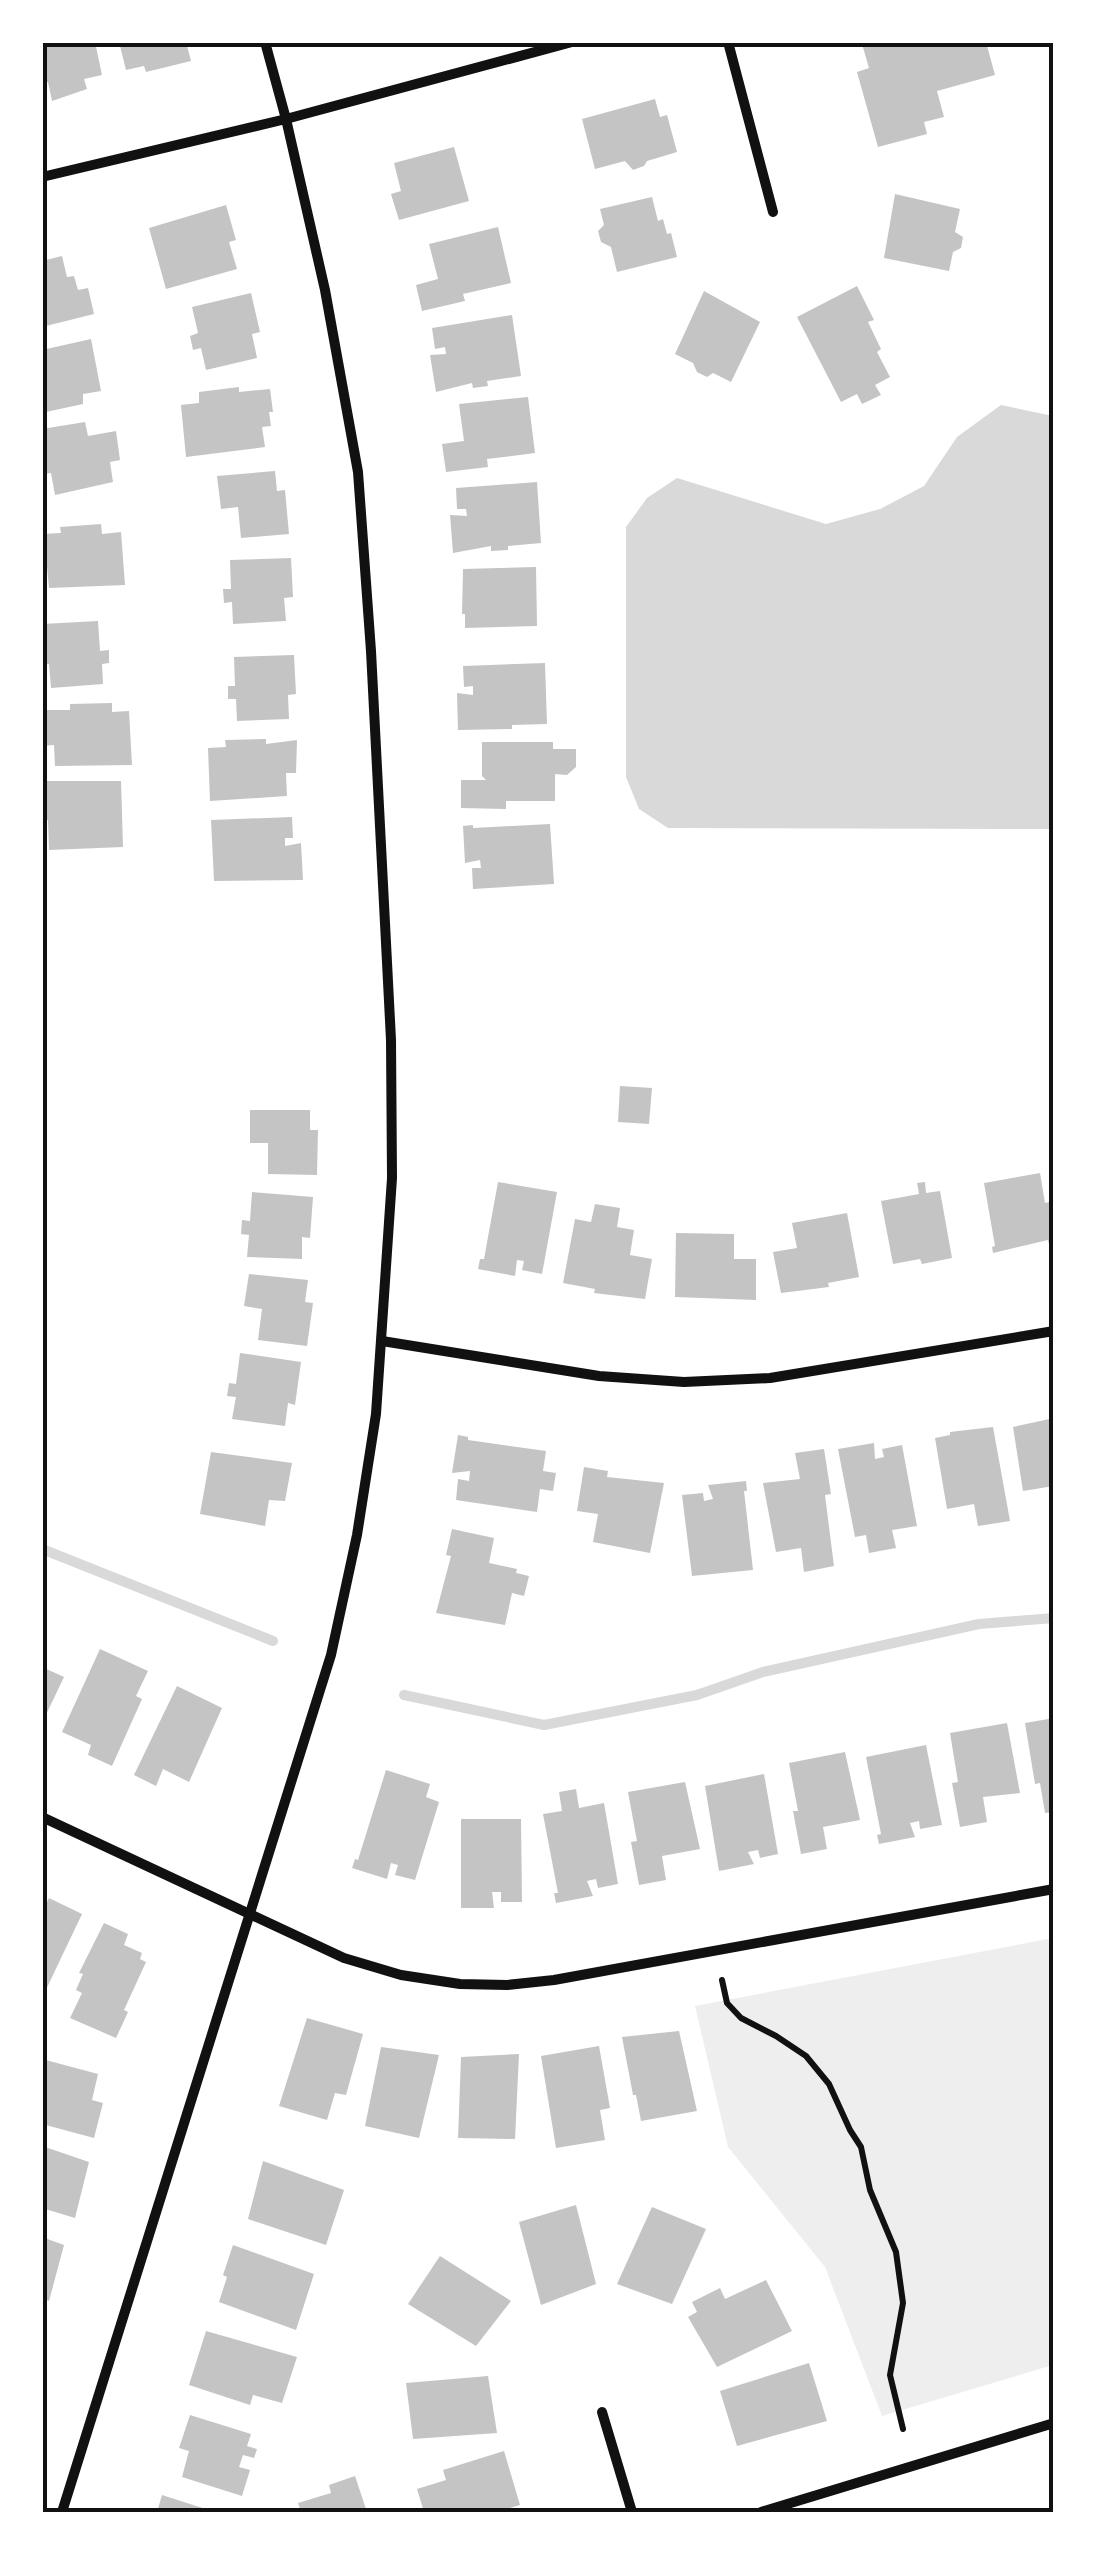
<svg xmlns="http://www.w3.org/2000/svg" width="1096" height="2555" font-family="Inter,sans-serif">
<rect width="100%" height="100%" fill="#fff"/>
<!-- green -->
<polygon fill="#eee" points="1053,1938 1053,2365 882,2416 825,2267 728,2147 695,2006"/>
<!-- water -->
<polygon fill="#d9d9d9" points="1001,405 1053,416 1053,829 668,828 639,809 626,777 626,527 647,498 677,478 826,524 880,509 924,486 957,437"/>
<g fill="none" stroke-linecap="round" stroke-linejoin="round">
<!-- stream -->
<g stroke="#d9d9d9" stroke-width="10">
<polyline points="42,1549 273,1641"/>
<polyline points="404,1695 544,1725 697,1695 763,1672 979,1624 1054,1618"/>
</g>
</g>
<!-- building -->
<g fill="#c4c4c4">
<polygon points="42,42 95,42 102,75 84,79 87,89 52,101 48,82 42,84"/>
<polygon points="119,42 186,42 191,61 146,72 144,66 126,70"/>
<polygon points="868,42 986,42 995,75 937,91 944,117 924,122 927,134 878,147 857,72 869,68 862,44"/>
<polygon points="655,99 660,117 667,115 677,152 647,161 644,166 633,170 625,161 595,169 582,119"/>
<polygon points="454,147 469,201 399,220 391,194 401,191 394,163"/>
<polygon points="895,194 960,209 955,232 963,237 961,248 953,252 949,271 884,258"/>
<polygon points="652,197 658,221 663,219 667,234 671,233 677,257 617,272 611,247 601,242 598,231 604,225 600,209"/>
<polygon points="226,205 236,240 229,242 237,269 166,289 149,228"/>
<polygon points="498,227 511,283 463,294 465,301 422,311 416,285 438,279 429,244"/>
<polygon points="62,256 67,277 74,276 78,290 88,288 94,314 42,327 42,261"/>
<polygon points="857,286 874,320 868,322 881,349 877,352 890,377 875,385 881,395 862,404 857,394 841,402 797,317"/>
<polygon points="704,291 760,322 731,382 713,373 707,377 697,372 693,363 675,354"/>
<polygon points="251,293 260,332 252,334 257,358 206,370 201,348 193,350 190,336 198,333 192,307"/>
<polygon points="512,315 521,376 487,381 488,386 473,388 472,383 436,392 430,355 446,354 445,347 435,349 432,328"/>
<polygon points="91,339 101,391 83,394 83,404 46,412 42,405 42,350"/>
<polygon points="239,387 239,392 270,389 273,412 269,412 271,426 262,427 265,447 186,457 181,405 199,403 199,392"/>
<polygon points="528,397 535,453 487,459 488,467 446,472 442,444 464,441 459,404"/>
<polygon points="85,422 88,436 116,431 120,460 110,462 113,482 55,495 51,473 44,474 42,429"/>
<polygon points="275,471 277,491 285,490 289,534 241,538 238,507 221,509 217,476"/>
<polygon points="537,482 541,543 508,546 508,550 491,551 491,546 453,553 450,515 467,516 466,509 457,509 456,488"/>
<polygon points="101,524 102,534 121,532 125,585 49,588 47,566 42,566 42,534 61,533 60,527"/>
<polygon points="291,558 293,597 284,598 286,621 233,624 232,602 224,603 223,589 231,589 230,560"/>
<polygon points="536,567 537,626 465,628 465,614 462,614 463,569"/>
<polygon points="98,621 100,651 109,650 109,663 102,664 103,684 51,688 49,664 42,665 42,624"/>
<polygon points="294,655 296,694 288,695 289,719 237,721 236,699 228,699 228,686 235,686 234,657"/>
<polygon points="545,663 547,724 512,725 512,729 458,730 457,693 473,695 473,686 464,687 463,666"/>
<polygon points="112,703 112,712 129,711 132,765 55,766 54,745 42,746 42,710 70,710 70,704"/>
<polygon points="266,739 266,744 297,740 296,773 286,773 287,796 210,801 208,748 226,747 225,740"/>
<polygon points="482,742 553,742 553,749 576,749 576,767 567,775 555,774 555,801 506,801 506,809 461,808 461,780 486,780 482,776"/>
<polygon points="42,781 121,781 123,847 49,850 48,820 42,820"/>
<polygon points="292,817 293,838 285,838 285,846 301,843 303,880 214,881 211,820"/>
<polygon points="550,824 554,884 473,889 472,868 481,868 480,860 465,863 463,826 473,825 473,828"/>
<polygon points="620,1086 652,1088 649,1124 618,1122"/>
<polygon points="250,1110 310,1110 310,1130 318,1130 317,1175 268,1174 268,1143 250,1143"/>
<polygon points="1040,1173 1045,1203 1054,1201 1054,1243 1049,1244 1048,1240 993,1253 992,1247 995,1246 984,1183"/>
<polygon points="498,1182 557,1192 542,1274 522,1270 524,1261 517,1260 515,1276 478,1269 480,1259 484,1259"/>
<polygon points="925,1182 926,1193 940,1191 952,1258 922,1264 920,1259 893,1264 881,1201 919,1194 917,1183"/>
<polygon points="252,1192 313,1197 310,1238 302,1237 302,1259 247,1257 249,1235 241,1234 242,1220 250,1221"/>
<polygon points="595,1204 620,1208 617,1227 634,1230 630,1255 652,1259 645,1299 594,1293 595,1289 563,1283 575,1219 591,1222"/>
<polygon points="847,1213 859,1277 828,1283 829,1287 781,1293 773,1252 797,1248 792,1223"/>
<polygon points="676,1233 734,1234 734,1259 756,1259 756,1300 675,1297"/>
<polygon points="249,1274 308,1280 305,1302 313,1303 307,1346 258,1340 262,1309 244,1306"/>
<polygon points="240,1353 301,1362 295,1405 288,1403 285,1426 232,1419 236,1397 227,1396 229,1383 236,1384"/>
<polygon points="1054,1418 1054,1486 1023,1491 1013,1427"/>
<polygon points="993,1427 1010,1521 978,1526 974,1504 947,1509 935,1438 950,1435 950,1432"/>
<polygon points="458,1435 468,1437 468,1440 546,1451 543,1471 556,1473 553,1491 540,1489 537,1512 456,1500 458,1479 469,1481 470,1471 452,1473"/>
<polygon points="874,1443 875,1459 884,1457 882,1449 902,1445 917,1526 892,1530 896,1548 869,1553 866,1535 855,1537 838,1449"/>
<polygon points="824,1449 831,1494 825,1495 834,1566 804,1572 801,1548 776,1552 763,1483 800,1479 795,1453"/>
<polygon points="211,1452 292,1463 285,1501 269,1500 265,1526 200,1514"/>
<polygon points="584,1467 608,1471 607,1477 664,1483 650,1553 593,1542 598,1514 577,1511"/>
<polygon points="746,1481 747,1491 744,1491 753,1570 692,1576 682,1495 703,1493 704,1501 713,1499 708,1485"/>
<polygon points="452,1529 494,1538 489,1563 517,1569 516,1573 529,1576 524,1596 512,1593 505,1625 436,1613 451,1556 446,1555"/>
<polygon points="100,1649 148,1671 136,1696 142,1699 112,1766 88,1755 91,1745 62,1732"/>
<polygon points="42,1667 64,1677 42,1723"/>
<polygon points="177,1686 222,1708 189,1782 163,1769 156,1786 134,1775"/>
<polygon points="1054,1718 1054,1812 1045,1813 1040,1783 1035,1784 1025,1723"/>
<polygon points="1007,1723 1020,1793 983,1797 987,1822 960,1827 952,1783 958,1782 950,1733"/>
<polygon points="926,1745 942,1825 920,1829 919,1821 910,1823 915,1837 879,1844 877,1835 881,1834 866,1757"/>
<polygon points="845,1752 860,1820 823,1827 827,1849 801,1854 793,1811 798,1811 789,1763"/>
<polygon points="386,1770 430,1784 426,1797 439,1802 415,1880 395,1875 398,1865 391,1863 387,1879 352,1868 355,1859 358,1860"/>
<polygon points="764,1774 778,1854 760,1858 758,1850 748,1852 754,1864 719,1871 705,1786"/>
<polygon points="685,1782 700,1849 662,1856 666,1880 639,1885 631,1842 637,1841 628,1792"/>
<polygon points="576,1789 579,1808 604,1803 618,1884 598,1888 596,1879 587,1881 593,1896 556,1903 554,1893 558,1893 543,1814 562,1811 559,1792"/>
<polygon points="461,1819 521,1819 522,1902 501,1902 501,1892 492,1892 494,1908 461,1908"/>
<polygon points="49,1898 82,1914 42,1998 42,1912"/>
<polygon points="104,1923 128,1934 124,1945 142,1953 140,1959 146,1962 124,2010 128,2012 116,2038 70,2018 82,1993 76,1990 83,1974 79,1973"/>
<polygon points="307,2018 363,2034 346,2095 335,2093 327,2120 279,2106"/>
<polygon points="679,2031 697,2111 641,2121 636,2095 633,2095 622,2037"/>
<polygon points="599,2046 610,2108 600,2110 605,2140 556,2148 541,2056"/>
<polygon points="381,2047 439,2055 419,2138 365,2126"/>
<polygon points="519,2054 515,2139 458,2138 461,2057"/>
<polygon points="42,2059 98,2074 92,2100 103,2103 94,2138 42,2124"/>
<polygon points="42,2146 89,2162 75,2218 42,2208"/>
<polygon points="263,2161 344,2190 326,2245 248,2219"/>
<polygon points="576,2205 596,2284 541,2305 519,2222"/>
<polygon points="652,2207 706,2229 672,2304 617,2284"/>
<polygon points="42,2237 64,2245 49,2301 42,2298"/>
<polygon points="233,2245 314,2274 296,2330 219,2302 227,2277 223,2275"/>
<polygon points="440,2256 511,2301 476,2346 408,2304"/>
<polygon points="766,2280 792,2331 717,2367 688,2317 697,2312 692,2302 720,2288 725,2299"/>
<polygon points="206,2331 297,2357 282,2403 253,2395 250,2405 189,2385"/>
<polygon points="809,2363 827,2421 737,2446 720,2391"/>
<polygon points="488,2376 497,2433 413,2439 406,2383"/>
<polygon points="190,2415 251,2434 247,2446 257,2449 254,2458 243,2455 239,2467 250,2470 242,2496 182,2477 189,2451 179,2448"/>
<polygon points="504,2451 520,2505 496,2512 424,2512 417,2489 446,2480 443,2470"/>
<polygon points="355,2476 367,2512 301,2512 298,2503 331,2493 329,2485"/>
<polygon points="162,2495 215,2512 157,2512"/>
</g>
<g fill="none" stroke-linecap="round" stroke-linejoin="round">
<!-- path -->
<polyline stroke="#111" stroke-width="6" points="722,1980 727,2003 741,2018 776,2036 806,2056 829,2084 850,2130 861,2147 870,2190 896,2252 903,2303 890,2375 903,2429"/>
<!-- minor -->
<g stroke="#111" stroke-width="10">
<polyline points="728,42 773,212"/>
<polyline points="42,177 286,119 572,42"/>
<polyline points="382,1341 599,1376 684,1382 770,1378 1054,1331"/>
<polyline points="42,1817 344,1958 401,1975 460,1984 507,1985 554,1980 1054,1889"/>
<polyline points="602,2412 632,2512"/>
<polyline points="62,2512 331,1655 357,1535 376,1414 392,1178 391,1040 371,651 358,472 325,290 286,119 265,42"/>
<polyline points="761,2512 1054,2423"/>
</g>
</g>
<!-- border -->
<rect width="1096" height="2555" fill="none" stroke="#ffffff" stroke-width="90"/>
<rect x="45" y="45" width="1006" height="2465" fill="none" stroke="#111" stroke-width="4"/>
</svg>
